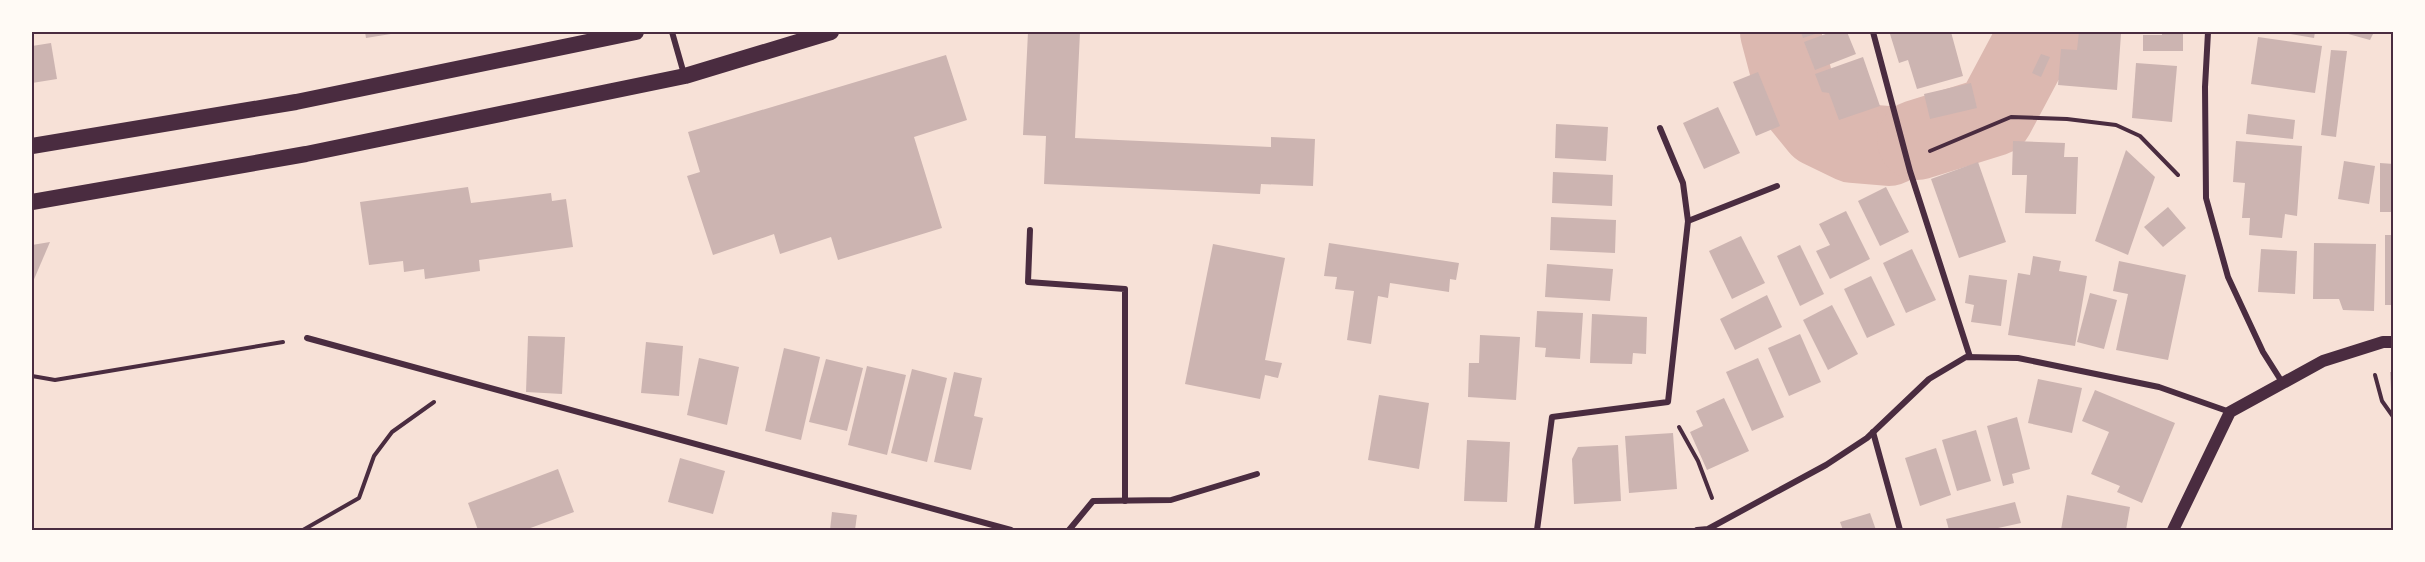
<svg xmlns="http://www.w3.org/2000/svg" width="2425" height="562" font-family="'Noto Sans',sans-serif">
<rect width="100%" height="100%" fill="#f7e1d7"/>
<g fill="none" stroke-linecap="round" stroke-linejoin="round">
<!-- river -->
<g stroke="#dcb8b0" stroke-width="80">
<polyline points="1780,32 1798,100 1820,127 1853,143 1889,146"/>
<polyline points="1917,140 1994,116 2027,54 2055,32"/>
</g>
</g>
<!-- building -->
<g fill="#ccb4b1">
<polygon points="365,32 397,32 397,33 366,38"/>
<polygon points="1028,32 1080,32 1075,138 1271,147 1271,137 1315,139 1313,186 1261,184 1260,194 1044,184 1046,136 1023,135"/>
<polygon points="1801,32 1821,32 1803,38"/>
<polygon points="1831,32 1847,32 1856,54 1815,70 1804,42"/>
<polygon points="1899,32 1951,32 1963,76 1917,89 1908,60 1899,63 1890,34"/>
<polygon points="2079,32 2121,34 2117,90 2058,85 2061,49 2077,50"/>
<polygon points="2162,32 2183,32 2183,51 2143,51 2143,35 2162,35"/>
<polygon points="2279,32 2315,32 2314,38"/>
<polygon points="2341,32 2374,32 2370,40"/>
<polygon points="2258,37 2322,46 2315,93 2251,84"/>
<polygon points="51,43 57,79 32,83 32,46"/>
<polygon points="2331,50 2347,51 2336,137 2321,135"/>
<polygon points="2041,54 2050,57 2041,77 2032,73"/>
<polygon points="946,55 967,120 914,137 942,228 838,260 831,237 780,254 774,234 713,255 687,176 700,172 688,132"/>
<polygon points="1863,57 1880,106 1839,120 1829,93 1822,92 1815,74"/>
<polygon points="2136,63 2177,66 2172,122 2132,118"/>
<polygon points="1758,72 1780,126 1756,136 1733,82"/>
<polygon points="1971,83 1977,108 1930,119 1924,94"/>
<polygon points="1718,107 1740,153 1704,169 1683,123"/>
<polygon points="2248,114 2295,120 2293,139 2246,134"/>
<polygon points="1556,124 1608,127 1606,161 1555,158"/>
<polygon points="2013,141 2065,143 2064,157 2078,157 2076,214 2025,213 2027,175 2012,175"/>
<polygon points="2236,141 2302,146 2297,216 2285,214 2282,238 2249,235 2250,218 2242,218 2245,183 2233,182"/>
<polygon points="2126,150 2155,177 2128,255 2095,241"/>
<polygon points="2344,161 2375,166 2369,204 2338,199"/>
<polygon points="1978,162 2006,242 1959,258 1931,179"/>
<polygon points="2380,163 2394,164 2394,212 2380,212"/>
<polygon points="1553,172 1613,175 1612,206 1552,203"/>
<polygon points="468,187 471,203 551,193 552,201 566,199 573,247 479,260 480,271 425,279 424,269 404,272 403,261 369,265 360,202"/>
<polygon points="1886,187 1909,232 1880,246 1858,201"/>
<polygon points="2168,207 2186,228 2163,247 2144,227"/>
<polygon points="1846,211 1870,259 1830,279 1816,251 1830,245 1819,224"/>
<polygon points="1551,217 1616,220 1615,253 1550,250"/>
<rect x="2385" y="235" width="9" height="70"/>
<polygon points="1741,236 1765,283 1732,299 1709,251"/>
<polygon points="50,242 32,284 32,245"/>
<polygon points="1329,243 1459,263 1456,280 1450,279 1449,292 1390,283 1388,298 1378,296 1371,344 1347,340 1354,291 1335,289 1337,277 1324,276"/>
<polygon points="2314,243 2376,244 2374,311 2343,310 2339,299 2313,299"/>
<polygon points="1213,244 1285,258 1265,360 1282,363 1278,378 1265,375 1260,399 1185,384"/>
<polygon points="1800,245 1824,294 1800,306 1777,256"/>
<polygon points="1912,249 1936,300 1906,313 1883,263"/>
<polygon points="2261,249 2297,251 2295,294 2258,292"/>
<polygon points="2033,256 2061,261 2059,271 2087,276 2075,346 2008,335 2018,273 2030,275"/>
<polygon points="2119,261 2186,275 2168,360 2116,350 2128,294 2113,291"/>
<polygon points="1547,264 1613,269 1610,301 1545,297"/>
<polygon points="1969,275 2007,280 2001,326 1971,322 1974,305 1965,303"/>
<polygon points="1871,276 1895,325 1867,338 1844,289"/>
<polygon points="2090,293 2117,300 2104,349 2077,342"/>
<polygon points="1767,295 1782,327 1735,350 1720,319"/>
<polygon points="1832,305 1858,354 1828,370 1803,320"/>
<polygon points="1537,311 1583,313 1580,359 1545,357 1546,348 1535,347"/>
<polygon points="1592,314 1647,317 1646,354 1633,353 1632,364 1590,363"/>
<polygon points="1800,334 1821,382 1789,396 1768,348"/>
<polygon points="1480,335 1520,337 1516,400 1468,397 1469,363 1479,363"/>
<polygon points="528,336 565,337 562,394 526,392"/>
<polygon points="646,342 683,346 679,396 641,393"/>
<polygon points="784,348 820,357 801,440 765,431"/>
<polygon points="699,358 739,367 727,425 687,415"/>
<polygon points="1758,358 1784,417 1752,431 1726,372"/>
<polygon points="826,359 863,368 847,431 809,422"/>
<polygon points="867,366 906,375 887,455 848,445"/>
<polygon points="912,369 947,378 927,462 891,453"/>
<polygon points="954,372 982,378 974,416 983,418 971,470 934,462"/>
<polygon points="2390,372 2394,372 2394,407 2392,407"/>
<polygon points="2038,379 2082,388 2072,433 2028,423"/>
<polygon points="2095,390 2175,423 2142,503 2117,492 2120,486 2091,474 2109,432 2082,421"/>
<polygon points="1379,395 1429,403 1419,469 1368,460"/>
<polygon points="1724,398 1749,451 1707,470 1690,432 1703,426 1696,411"/>
<polygon points="2017,417 2030,469 2012,474 2014,483 2003,486 1987,426"/>
<polygon points="1976,430 1991,481 1957,491 1942,440"/>
<polygon points="1673,433 1677,489 1629,493 1625,436"/>
<polygon points="1467,440 1510,442 1507,502 1464,501"/>
<polygon points="1618,445 1621,501 1574,504 1572,459 1578,447"/>
<polygon points="1936,448 1951,495 1920,506 1905,458"/>
<polygon points="680,458 725,471 713,514 668,502"/>
<polygon points="558,469 574,512 525,530 478,530 468,503"/>
<polygon points="2067,495 2130,507 2126,530 2061,530"/>
<polygon points="2015,502 2021,523 1989,530 1949,530 1946,519"/>
<polygon points="832,512 857,515 855,530 830,530"/>
<polygon points="1870,513 1876,530 1843,530 1840,522"/>
</g>
<g fill="none" stroke-linecap="round" stroke-linejoin="round">
<!-- path -->
<g stroke="#4a2c40" stroke-width="4">
<polyline points="1930,151 2011,117 2067,119 2116,125 2140,136 2178,175"/>
<polyline points="2375,375 2382,401 2394,418"/>
<polyline points="32,376 55,380 283,342"/>
<polyline points="1679,427 1698,461 1712,498"/>
<polyline points="303,530 359,498 374,456 392,432 434,402"/>
</g>
<!-- minor -->
<g stroke="#4a2c40" stroke-width="6">
<polyline points="672,32 684,74"/>
<polyline points="1873,32 1910,171 1970,357"/>
<polyline points="2208,32 2205,87 2206,198 2228,277 2263,352 2282,382"/>
<polyline points="1688,221 1777,186"/>
<polyline points="1030,230 1028,282 1125,289 1125,501"/>
<polyline points="307,338 1011,530"/>
<polyline points="1873,432 1900,530"/>
<polyline points="1069,530 1093,501 1171,500 1257,474"/>
<polyline points="1537,530 1552,417 1668,402 1688,221 1683,183 1660,128"/>
<polyline points="1697,530 1708,529 1826,465 1867,438 1929,379 1966,357 2018,358 2159,387 2230,412"/>
</g>
<!-- secondary -->
<polyline stroke="#4a2c40" stroke-width="12" points="2173,530 2230,412 2323,361 2383,342 2394,342"/>
<!-- trunk -->
<g stroke="#4a2c40" stroke-width="16">
<polyline points="32,146 296,102 636,32"/>
<polyline points="32,202 306,154 685,76 831,32"/>
</g>
</g>
<!-- border -->
<rect width="2425" height="562" fill="none" stroke="#fffaf5" stroke-width="66"/>
<rect x="33" y="33" width="2359" height="496" fill="none" stroke="#4a2c40" stroke-width="2"/>
</svg>
